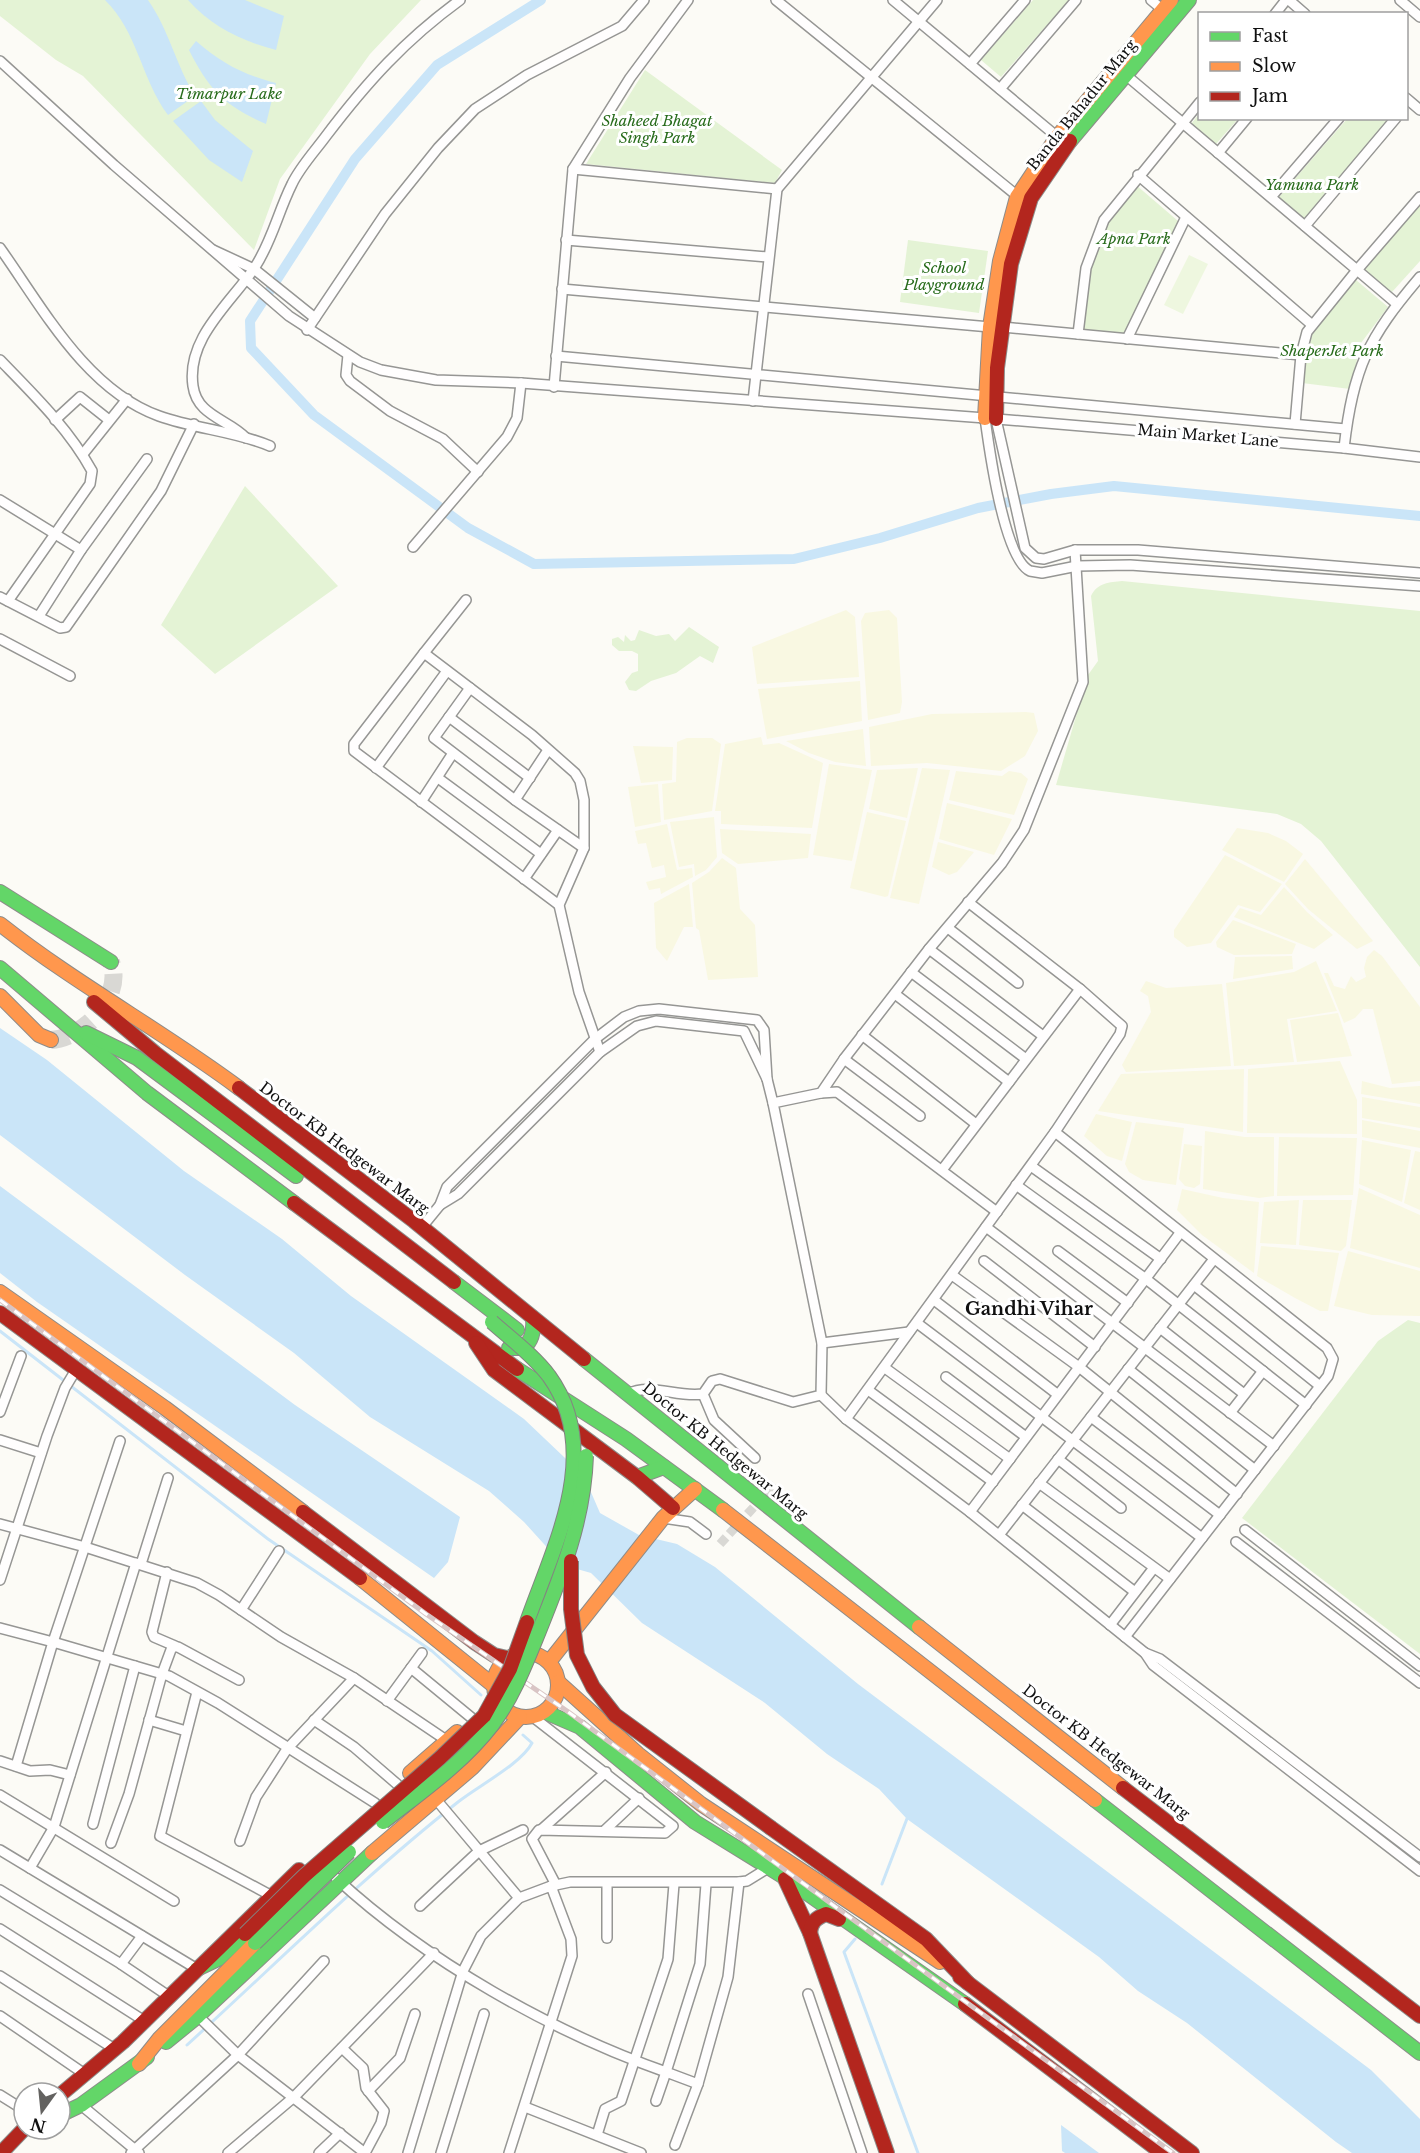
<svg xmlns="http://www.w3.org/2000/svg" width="1420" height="2153" font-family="'Libre Baskerville',serif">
<rect width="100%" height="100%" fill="#fcfbf6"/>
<!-- farmland -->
<g fill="#f9f8e2">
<polygon points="846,610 855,617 859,677 757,684 752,647"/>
<polygon points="889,610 897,618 902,702 900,713 868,720 861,621 865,613"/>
<polygon points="860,681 862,721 767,739 758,689"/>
<polygon points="1026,712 1034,713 1038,731 1025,756 1001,771 927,763 871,766 869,727 932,714"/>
<polygon points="863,729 866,766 835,762 809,753 786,741"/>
<polygon points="761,737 763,745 779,743 823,763 812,828 721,824 721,811 715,811 725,744"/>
<polygon points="687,738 712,738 721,744 712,811 664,820 662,784 676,782 677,742"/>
<polygon points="633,746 673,747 672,780 641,783"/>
<polygon points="829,764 872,770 852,861 813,855"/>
<polygon points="918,768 907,818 869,809 877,770"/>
<polygon points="922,768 950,770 919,904 890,898"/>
<polygon points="956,771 1002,776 1009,771 1021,773 1028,779 1014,815 949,800"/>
<polygon points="658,784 661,822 635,827 628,787"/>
<polygon points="947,803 1012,819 994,855 939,839"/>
<polygon points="867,812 906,821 888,896 885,897 850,888"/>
<polygon points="714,817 717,857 706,870 695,876 694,864 679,867 670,822"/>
<polygon points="667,824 677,870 692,868 693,877 661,894 660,888 649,890 646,882 666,877 664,865 652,868 646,843 638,844 635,831"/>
<polygon points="1237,828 1268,833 1286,841 1303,854 1284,882 1222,850"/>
<polygon points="720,829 811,834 808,858 738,864 722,853"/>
<polygon points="938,842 974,852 957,872 949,875 932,867"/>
<polygon points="1225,855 1282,884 1260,912 1238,905 1211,943 1187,947 1174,937 1174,930"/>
<polygon points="722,858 736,868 740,909 755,925 758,977 708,980 699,930 696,928 692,883 709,872"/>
<polygon points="1305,859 1373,941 1357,949 1308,909 1285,884"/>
<polygon points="689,884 693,927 684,927 667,961 656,948 654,903"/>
<polygon points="1284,887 1307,912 1333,935 1314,949 1234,917 1240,908 1261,915"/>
<polygon points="1233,920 1296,944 1292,954 1234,955 1217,947 1216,942"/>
<polygon points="1374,950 1382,956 1420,1007 1420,1081 1392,1084 1373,1009 1363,1009 1355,1018 1344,1023 1324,973 1328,973 1334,986 1345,989 1351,976 1356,982 1366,977 1364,968 1367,957"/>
<polygon points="1292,956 1293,969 1233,979 1235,957"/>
<polygon points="1316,961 1337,1011 1287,1019 1294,1062 1234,1066 1226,983 1294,972"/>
<polygon points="1146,981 1166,988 1222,984 1231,1066 1126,1072 1122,1065 1151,1012 1148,996 1140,991"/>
<polygon points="1338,1013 1352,1056 1297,1062 1290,1020"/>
<polygon points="1340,1061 1357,1100 1357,1134 1247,1133 1248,1069"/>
<polygon points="1244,1069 1243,1132 1098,1111 1121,1074"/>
<polygon points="1362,1081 1390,1088 1420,1086 1420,1104 1361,1094"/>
<polygon points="1362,1097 1420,1107 1420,1128 1362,1118"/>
<polygon points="1096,1114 1132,1122 1122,1161 1107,1156 1084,1136"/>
<polygon points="1362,1120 1420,1131 1420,1148 1362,1137"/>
<polygon points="1136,1122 1184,1128 1176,1185 1143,1180 1129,1172 1125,1164"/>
<polygon points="1205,1131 1245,1137 1274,1137 1274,1196 1259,1198 1203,1189"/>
<polygon points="1279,1137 1357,1138 1353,1195 1277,1196"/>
<polygon points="1362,1140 1411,1150 1402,1202 1359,1184"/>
<polygon points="1184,1144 1202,1146 1200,1184 1194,1188 1185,1186 1179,1179"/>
<polygon points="1415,1151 1420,1152 1420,1210 1404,1203"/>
<polygon points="1359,1188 1420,1215 1420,1268 1350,1248"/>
<polygon points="1182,1189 1223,1198 1259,1202 1254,1273 1202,1235 1177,1210"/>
<polygon points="1299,1200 1296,1245 1260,1243 1264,1202"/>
<polygon points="1303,1200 1352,1200 1346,1246 1341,1251 1299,1245"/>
<polygon points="1261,1246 1339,1253 1328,1311 1320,1311 1295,1298 1257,1276"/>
<polygon points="1348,1251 1420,1271 1420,1316 1372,1315 1334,1306"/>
</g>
<!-- green -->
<g fill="#e4f3d5">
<polygon points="0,0 421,0 370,54 280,179 254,250 83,76 56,60 0,16"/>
<polygon points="1033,0 1069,0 1001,77 981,60"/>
<polygon points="645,70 782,170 775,183 586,164"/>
<polygon points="1199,114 1200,118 1238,119 1216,144 1191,124"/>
<polygon points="1347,119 1391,119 1304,220 1279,197"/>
<polygon points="1136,185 1178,221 1124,334 1083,329 1091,267 1107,221"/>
<polygon points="1420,204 1420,261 1392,292 1362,269"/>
<polygon points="908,240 988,251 979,313 900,302"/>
<polygon points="1356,280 1388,307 1361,343 1350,389 1302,383 1309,338"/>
<polygon points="245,486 338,586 215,674 161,625"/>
<path d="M1122,581L1420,611V967L1321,841L1301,824L1277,814L1056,785L1088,675L1098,661L1091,596C1097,583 1110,582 1122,581Z"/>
<polygon points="689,627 719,647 713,663 700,656 676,673 651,681 636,691 629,690 625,682 632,673 638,671 638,654 632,651 619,651 612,645 612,639 618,637 624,642 625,635 631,641 635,640 639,630 656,636 669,634 675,641"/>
<polygon points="1408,1320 1420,1323 1420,1654 1242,1518 1378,1341"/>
</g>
<!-- pitch -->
<polygon fill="#eef7df" points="1189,255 1208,264 1183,314 1164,305"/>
<!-- water -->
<g fill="#cae5f8">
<path d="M105,0H148C169,30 176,65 195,96L168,115C141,79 138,32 105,0Z"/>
<path d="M188,0H245L284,16L276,50C242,41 212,27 188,0Z"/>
<path d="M196,41C223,64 242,74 276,83L266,124C225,106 209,90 189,50Z"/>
<polygon points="201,101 215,120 253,151 242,182 209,160 173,121"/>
<polygon points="0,1028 47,1060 184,1171 282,1239 351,1296 524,1419 584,1476 600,1513 639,1535 677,1544 715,1567 858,1684 1371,2070 1420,2119 1420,2153 1352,2153 1336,2142 1187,2023 1138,1991 1099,1957 907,1819 879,1789 827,1754 765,1703 642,1623 591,1573 563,1565 524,1522 489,1491 370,1417 294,1353 185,1275 0,1135"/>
<polygon points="0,1186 295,1405 460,1517 448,1562 434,1578 37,1302 0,1273"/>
<polygon points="1061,2125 1099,2153 1065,2153 1062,2151"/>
</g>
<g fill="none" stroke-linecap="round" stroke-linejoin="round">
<!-- stream -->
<g stroke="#cae5f8" stroke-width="3">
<polyline points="0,1331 268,1539 432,1651 481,1695"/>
<polyline points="882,1884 908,1816"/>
<polyline points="855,1939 844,1952 918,2153"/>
<path d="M187,2045C277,1963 363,1877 458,1802C478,1786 521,1764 532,1743L523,1735"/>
</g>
<!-- canal -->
<polyline stroke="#cae5f8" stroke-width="10" points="541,0 437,65 355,159 250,321 251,348 314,415 468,528 534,564 794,559 880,538 978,508 1051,494 1114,486 1420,516"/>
<!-- street-tunnel -->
<polyline stroke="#d9d8d4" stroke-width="9" stroke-dasharray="9 4.5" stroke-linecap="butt" points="720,1544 775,1484"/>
<!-- highway-tunnel -->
<path stroke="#d9d8d4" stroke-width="18" stroke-dasharray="18 9" stroke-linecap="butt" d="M51,1040C84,1038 124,997 111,962"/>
<defs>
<g id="street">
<polyline points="776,0 1020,198"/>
<polyline points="893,0 1061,140"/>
<polyline points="1151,0 1163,10"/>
<polyline points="1289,0 1305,14"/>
<polyline points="1400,0 1420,17"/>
<polyline points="1275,14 1286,0"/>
<polyline points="0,61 114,165 289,316 360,362 381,370 436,380 521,383 985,418 1344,448 1420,457"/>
<polyline points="970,64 1025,0"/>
<polyline points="1127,76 1357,270 1307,332 1301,355 1295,424"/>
<polyline points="1000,89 1076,0"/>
<polyline points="1406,98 1420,110"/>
<polyline points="1218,153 1247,118"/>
<polyline points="573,169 777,189"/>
<polyline points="1138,175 1311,324"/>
<polyline points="1271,197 1339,118"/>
<polyline points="1305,226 1396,118"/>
<polyline points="566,240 768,257"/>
<path d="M0,248C42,307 86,390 159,416C195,429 235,431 270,446"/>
<polyline points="213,250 254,269 315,318"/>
<polyline points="562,289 990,327"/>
<polyline points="1397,304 1357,270 1420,197"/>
<polyline points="1003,327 1301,355"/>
<polyline points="307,330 385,214 438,148 475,109 527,75 622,26 644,0"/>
<polyline points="1078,334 1086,268 1104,220 1200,102"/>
<polyline points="1127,339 1186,217"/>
<polyline points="348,355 346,375 350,381 390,411 443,439 478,472"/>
<polyline points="556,356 1346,429"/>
<path d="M0,360C33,394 69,429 92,471L90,484L8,601"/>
<polyline points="554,387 573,169 630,78 688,0"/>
<polyline points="753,401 777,189 937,0"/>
<path d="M985,418C989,448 1004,559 1030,571L1042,573L1077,566L1130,565L1420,586"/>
<polyline points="996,419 1025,548 1036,558 1044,559 1075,550 1138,550 1420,573"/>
<polyline points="55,420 80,397 109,420"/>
<path d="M246,438C228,419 197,416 193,386C186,338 231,303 255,267C272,241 278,212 292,184C300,167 315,151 326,136C367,82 405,40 460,0"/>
<path d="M1344,448C1353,368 1368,338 1420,277"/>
<polyline points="83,454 127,399"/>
<polyline points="0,500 81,550"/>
<polyline points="413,547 507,437 517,418 521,383"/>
<polyline points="0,597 60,628 66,627 161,491 194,424"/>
<polyline points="466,600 424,653 532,735 575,773 580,781 584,800 584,848 559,905 579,992 600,1052"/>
<polyline points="39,616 81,550 147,459"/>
<polyline points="0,639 70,676"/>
<polyline points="424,653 354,744 354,751 559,905"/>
<polyline points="470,688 434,738 515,800"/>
<polyline points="449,717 530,778"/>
<polyline points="548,750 515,800 584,848"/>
<polyline points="376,768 447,671"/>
<polyline points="438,778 541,854"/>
<polyline points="421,802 453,753"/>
<polyline points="524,879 558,830"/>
<polyline points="968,902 1080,989 1122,1026 1120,1034 1055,1132 1327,1348 1333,1359 1328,1376 1125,1637"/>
<polyline points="948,928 1018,983"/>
<polyline points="929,949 1043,1036"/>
<polyline points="911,972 1026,1059"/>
<polyline points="895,994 1009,1082"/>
<polyline points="862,1035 976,1124"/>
<polyline points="844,1059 920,1116"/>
<polyline points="821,1093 837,1092 997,1212"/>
<polyline points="1031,1166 1161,1259"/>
<polyline points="942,1170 1080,989"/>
<polyline points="1016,1185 1146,1279 1306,1405"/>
<polyline points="440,1205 458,1194 600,1052 637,1026 656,1021 744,1031 767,1079"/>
<polyline points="422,1227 440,1205 447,1187 595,1039 624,1017 639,1011 659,1009 757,1020 764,1030 767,1079 773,1103"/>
<polyline points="986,1227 1274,1446"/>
<polyline points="1058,1251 1128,1303"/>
<polyline points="984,1261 1095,1347"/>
<polyline points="952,1275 1079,1367 1237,1494"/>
<polyline points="1194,1285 1320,1386"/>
<polyline points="934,1300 1057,1394"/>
<polyline points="917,1323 1202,1538"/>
<polyline points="1160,1328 1244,1394"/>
<polyline points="822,1343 909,1332"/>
<polyline points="885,1368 1010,1459"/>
<polyline points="1128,1369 1255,1470"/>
<polyline points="946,1377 1026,1437"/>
<polyline points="868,1390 993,1482"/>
<path d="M627,1394C652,1382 676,1398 703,1394L712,1381L720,1379L793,1402L821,1395L822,1343L773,1103L821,1093L844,1059L929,949L1002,863L1024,830L1083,682L1075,550"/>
<polyline points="703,1394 714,1420 755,1458"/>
<polyline points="821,1395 846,1419 970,1512 1145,1653 1153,1665 1420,1871"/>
<polyline points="0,1412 21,1356"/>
<polyline points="1230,1413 1263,1371"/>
<polyline points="1091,1417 1220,1515"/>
<polyline points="846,1419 1055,1132"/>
<polyline points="0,1440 41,1453"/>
<polyline points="1058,1459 1121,1508"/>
<polyline points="1039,1483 1170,1579"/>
<polyline points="1022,1505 1135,1592"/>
<polyline points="970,1512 1180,1233"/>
<polyline points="663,1518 690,1522 706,1534"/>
<polyline points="0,1524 85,1547 197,1583 219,1595 281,1637 354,1678 446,1740"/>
<polyline points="1245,1530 1420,1666"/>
<polyline points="999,1535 1214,1259"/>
<polyline points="1236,1542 1420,1683"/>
<polyline points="141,1564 168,1478"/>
<polyline points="167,1572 152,1632 154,1637 175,1646"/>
<polyline points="0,1580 47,1436 65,1388 77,1368"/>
<polyline points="241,1610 279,1551"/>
<polyline points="1110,1625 1153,1569"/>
<polyline points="0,1628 53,1642 120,1441"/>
<polyline points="1145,1653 1160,1659 1420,1857"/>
<polyline points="411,1668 473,1719"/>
<polyline points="197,1692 160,1836 270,1895"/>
<polyline points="387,1701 422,1653"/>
<polyline points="533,1717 673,1826 665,1833 539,1830 532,1839 556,1885"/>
<polyline points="149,1720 186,1731"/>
<polyline points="314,1720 354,1747 397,1784"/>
<polyline points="0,1761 30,1771 50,1770 70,1775"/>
<polyline points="16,1766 53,1642 169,1676 218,1703 375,1803"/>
<polyline points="0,1795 174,1901"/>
<polyline points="434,1797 519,1898 551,1886 571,1939 572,1956 509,2153"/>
<polyline points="93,1824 135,1666"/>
<polyline points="542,1829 606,1772"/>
<polyline points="604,1831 639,1798"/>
<polyline points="240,1841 256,1797 287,1749 354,1678"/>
<polyline points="111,1843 129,1794 162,1674 172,1647 178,1647 239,1680"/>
<polyline points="0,1850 197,1969"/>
<polyline points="30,1868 54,1827 136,1563"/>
<path d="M336,1878C426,1961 552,2032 666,2072L656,2101"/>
<polyline points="607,1883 607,1938"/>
<polyline points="551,1886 570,1882 739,1882 747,1881 768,1868"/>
<polyline points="0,1890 121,1964 170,1997"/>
<polyline points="420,1906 479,1851 523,1830"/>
<polyline points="0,1929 146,2022"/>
<polyline points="121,1964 142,1936"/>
<polyline points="0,1976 116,2050"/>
<polyline points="808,1994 862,2153"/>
<polyline points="0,2016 86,2075"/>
<polyline points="198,2016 238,2055 365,2153"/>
<polyline points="342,2048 363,2068 366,2088 384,2111 381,2123 365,2153"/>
<polyline points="698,2084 666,2072 700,1964 706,1884"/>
<polyline points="368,2091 400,2058 415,2014"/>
<polyline points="0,2095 24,2110"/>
<polyline points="81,2105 139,2153"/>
<polyline points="525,2107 641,2153"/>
<polyline points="597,2135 605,2109 621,2101 668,1959 674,1884"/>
<polyline points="675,2145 698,2084 728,1977 739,1882"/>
<polyline points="131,2153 238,2055 324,1961"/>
<polyline points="228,2153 294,2097 434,1953"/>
<polyline points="319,2153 340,2133"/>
<polyline points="408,2153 463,1971 481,1936 519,1898"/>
<polyline points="441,2153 484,2014"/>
</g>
<g id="fast">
<polyline points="1070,141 1189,0"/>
<polyline points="0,892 111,962"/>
<polyline points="0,968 147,1093 294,1203"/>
<polyline points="86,1033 137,1058 296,1176"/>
<polyline points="454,1282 517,1330"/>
<path d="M509,1348H522C533,1342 534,1330 533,1318"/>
<polyline points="584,1359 919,1627"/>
<polyline points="517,1369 626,1439 723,1510"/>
<polyline points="637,1477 664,1467"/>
<polyline points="545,1712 580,1727 695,1822 784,1877 965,2004"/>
<polyline points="1095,1800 1420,2053"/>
<polyline points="197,1969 218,1959 245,1934"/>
<polyline points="166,2042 198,2016 372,1853"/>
<polyline points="60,2115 81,2105 147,2057"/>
</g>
<g id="slow">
<polyline points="985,418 990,327 1000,261 1017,197 1057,137 1171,0"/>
<path d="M0,924C76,984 161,1030 239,1088"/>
<polyline points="0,996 39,1035 51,1040"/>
<polyline points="0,1292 165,1408 303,1512"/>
<polyline points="723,1510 1095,1800"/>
<polyline points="360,1578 493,1685"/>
<polyline points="919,1627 1123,1788"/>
<circle cx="526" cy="1685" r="32"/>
<polyline points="549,1662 663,1518 695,1489"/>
<polyline points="558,1682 638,1754 701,1804 940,1962"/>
<polyline points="410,1773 457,1732"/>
<polyline points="372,1853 472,1768 520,1717"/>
<polyline points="139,2064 159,2039 255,1943"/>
</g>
<g id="jam">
<polyline points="996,419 997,368 1011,264 1031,198 1070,141"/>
<polyline points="94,1002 155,1053 454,1282"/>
<polyline points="239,1088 414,1221 584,1359"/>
<polyline points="294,1203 517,1369"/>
<polyline points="0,1313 360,1578"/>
<polyline points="476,1343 494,1370 637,1477 673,1508"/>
<polyline points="303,1512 474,1642 494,1655 507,1658"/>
<polyline points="1123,1788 1420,2016"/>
<polyline points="771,1828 926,1939 968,1983"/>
<polyline points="785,1879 810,1933 887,2153"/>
<path d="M810,1933C811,1922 816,1918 826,1914L839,1919"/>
<polyline points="960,1977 1192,2153"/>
<polyline points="965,2004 1162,2153"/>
<polyline points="60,2095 123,2042 299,1870"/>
<polyline points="1,2153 24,2129"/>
</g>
</defs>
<!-- street casing -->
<use href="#street" stroke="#969694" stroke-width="12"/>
<!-- fast casing -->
<use href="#fast" stroke="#8d8c8a" stroke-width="16"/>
<!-- slow casing -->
<use href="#slow" stroke="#8d8c8a" stroke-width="16"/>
<!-- jam casing -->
<use href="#jam" stroke="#8d8c8a" stroke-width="16"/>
<!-- street -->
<use href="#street" stroke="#fffefe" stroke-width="9"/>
<!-- fast -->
<use href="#fast" stroke="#63d668" stroke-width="14"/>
<!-- slow -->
<use href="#slow" stroke="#ff974d" stroke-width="14"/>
<!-- jam -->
<use href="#jam" stroke="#b3261e" stroke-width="14"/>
<defs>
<polyline id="rail" points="0,1300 426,1614 567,1711 1173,2153"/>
</defs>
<!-- rail casing -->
<use href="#rail" stroke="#d9c5c5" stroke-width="5"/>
<!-- rail -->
<use href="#rail" stroke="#fff" stroke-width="3" stroke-dasharray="9" stroke-linecap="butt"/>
<defs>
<g id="fast-bridge">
<path d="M492,1322C511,1339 533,1355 549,1376C604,1452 554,1545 527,1622"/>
<path d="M383,1822C421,1792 462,1764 492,1725C513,1697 526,1663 539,1631C562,1574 584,1519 586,1456"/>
<polyline points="255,1943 349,1852"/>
</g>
<g id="jam-bridge">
<polyline points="571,1561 571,1609 577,1655 593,1687 615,1715 771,1828"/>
<polyline points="245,1934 304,1876 440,1758 484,1716 510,1669 527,1622"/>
</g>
</defs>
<!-- fast-bridge casing -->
<use href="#fast-bridge" stroke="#848381" stroke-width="16" stroke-linecap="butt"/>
<!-- jam-bridge casing -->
<use href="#jam-bridge" stroke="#848381" stroke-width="16" stroke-linecap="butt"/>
<!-- fast-bridge -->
<use href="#fast-bridge" stroke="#63d668" stroke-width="14"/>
<!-- jam-bridge -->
<use href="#jam-bridge" stroke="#b3261e" stroke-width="14"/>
</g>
<g text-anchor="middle" stroke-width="6" stroke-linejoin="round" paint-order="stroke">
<!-- park labels -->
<g font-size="15" font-style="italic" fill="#286c1c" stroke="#fff">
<text x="229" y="99">Timarpur Lake</text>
<text x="657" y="126">Shaheed Bhagat<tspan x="657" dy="17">Singh Park</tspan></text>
<text x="1312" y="190">Yamuna Park</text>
<text x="1134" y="244">Apna Park</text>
<text x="944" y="273">School<tspan x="944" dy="17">Playground</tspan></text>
<text x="1332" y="356">ShaperJet Park</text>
</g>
<!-- street labels -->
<g font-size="15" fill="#101010" stroke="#fff">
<text transform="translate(1082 105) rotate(-51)" y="5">Banda Bahadur Marg</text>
<text transform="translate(1208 436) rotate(5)" y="5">Main Market Lane</text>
<text transform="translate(344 1148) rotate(37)" y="5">Doctor KB Hedgewar Marg</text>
<text transform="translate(725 1451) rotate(39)" y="5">Doctor KB Hedgewar Marg</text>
<text transform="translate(1106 1752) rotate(38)" y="5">Doctor KB Hedgewar Marg</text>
</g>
<!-- quarter labels -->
<g font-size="18" font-weight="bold" fill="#101010" stroke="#fff">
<text x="1029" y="1315">Gandhi Vihar</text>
</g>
</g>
<!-- legend -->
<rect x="1198" y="12" width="210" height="108" fill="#ffffff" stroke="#9f9f9f" stroke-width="1.5"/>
<rect x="1210" y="32" width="30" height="9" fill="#63d668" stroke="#9f9f9f" stroke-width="1.5"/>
<text x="1252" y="42" font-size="18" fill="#101010">Fast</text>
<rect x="1210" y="62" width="30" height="9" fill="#ff974d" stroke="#9f9f9f" stroke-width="1.5"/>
<text x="1252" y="72" font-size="18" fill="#101010">Slow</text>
<rect x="1210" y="92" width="30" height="9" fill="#b3261e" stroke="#9f9f9f" stroke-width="1.5"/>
<text x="1252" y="102" font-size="18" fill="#101010">Jam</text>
<!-- north arrow -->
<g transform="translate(42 2111) rotate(195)"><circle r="28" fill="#ffffff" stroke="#9f9f9f" stroke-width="1.5"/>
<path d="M0-4.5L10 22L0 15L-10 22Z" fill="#636260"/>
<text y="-9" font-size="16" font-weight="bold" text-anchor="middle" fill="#101010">N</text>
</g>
</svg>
